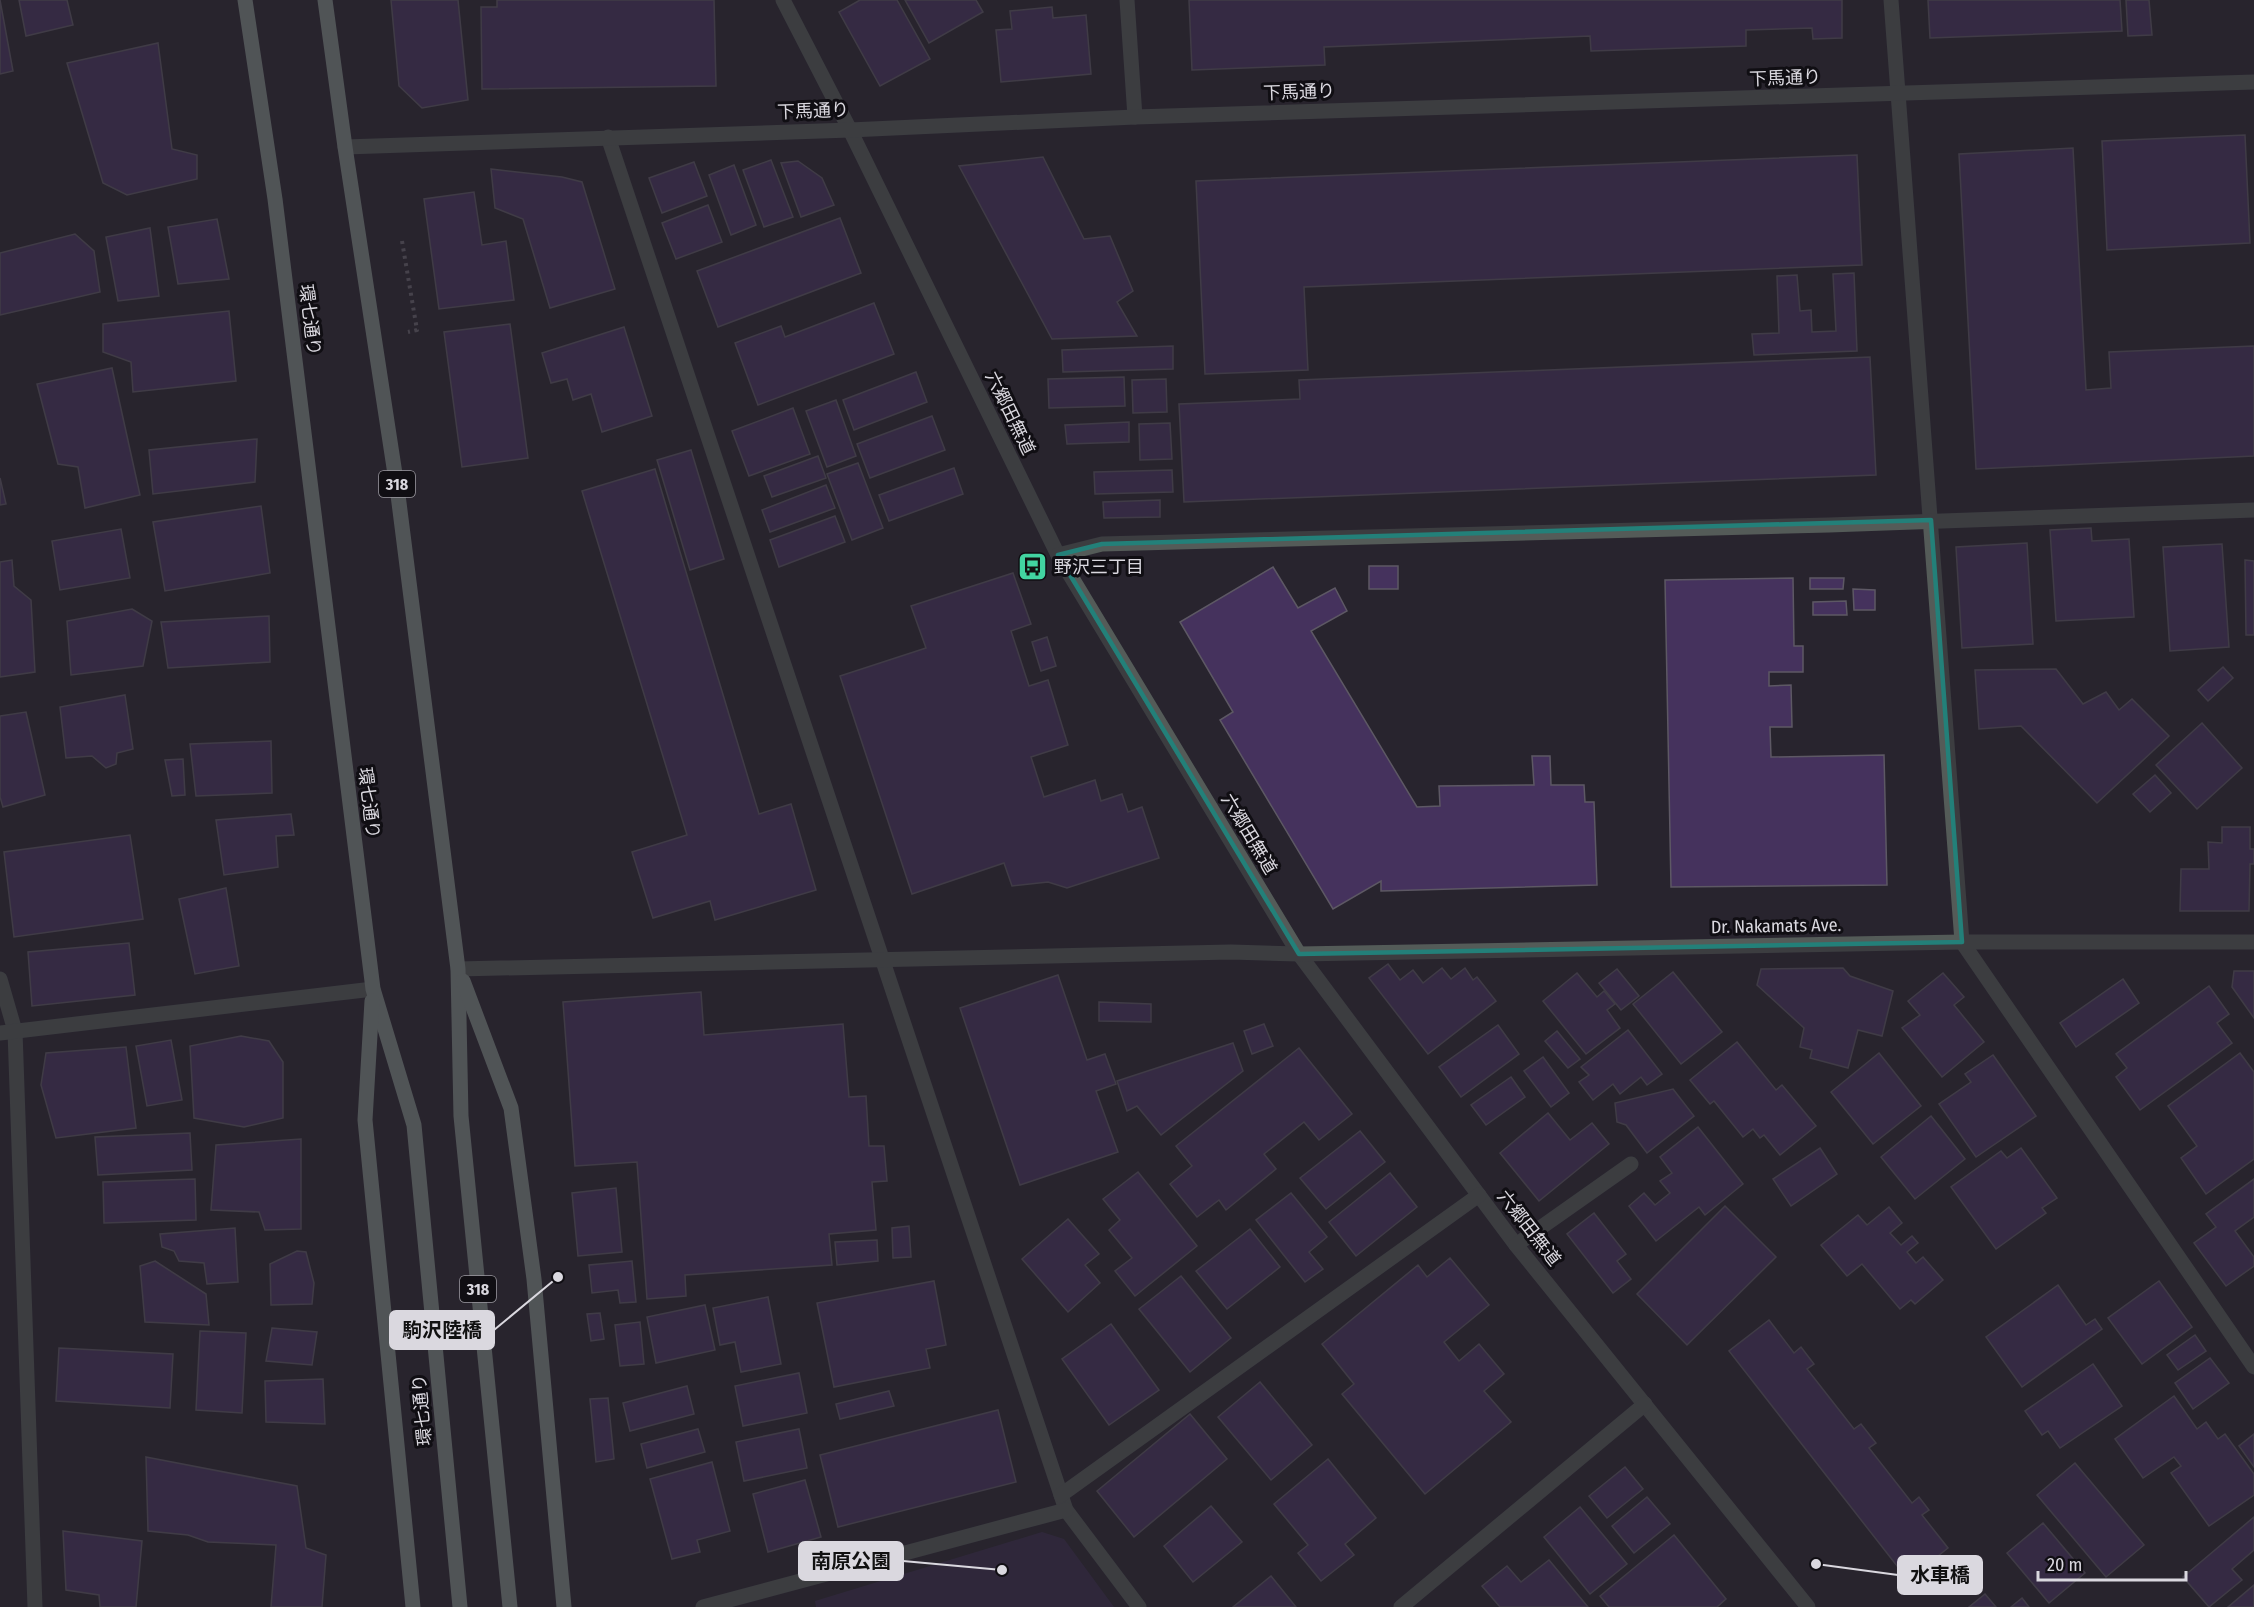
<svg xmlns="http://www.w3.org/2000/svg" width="2254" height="1607" font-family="'Fira Sans Condensed','Noto Sans JP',sans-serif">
<rect width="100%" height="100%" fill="#28242e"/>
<!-- green -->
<polygon fill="#392c4a" points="1042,1532 1064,1539 1114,1607 816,1607 815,1601"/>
<!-- building -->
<g fill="#45325d" stroke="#5d5864" stroke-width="1.5">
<polygon points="0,0 13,71 0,74"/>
<polygon points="19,0 67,0 73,25 26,36"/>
<polygon points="391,0 458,0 468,100 422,108 399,86"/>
<polygon points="497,0 714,0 716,86 482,89 481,7 497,7"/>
<polygon points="860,0 897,0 930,59 880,86 839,12"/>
<polygon points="905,0 976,0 983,12 929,43"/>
<polygon points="1189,0 1842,0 1842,38 1813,39 1812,28 1746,30 1746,46 1591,51 1590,36 1324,47 1325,65 1192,70"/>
<polygon points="1928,0 2120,0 2122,31 1930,38"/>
<polygon points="2126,0 2149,0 2152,35 2128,36"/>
<polygon points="1052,7 1053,18 1086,15 1091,74 1001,82 996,30 1012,29 1010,11"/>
<polygon points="158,43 172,149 197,155 197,179 127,195 103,183 67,63"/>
<polygon points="2245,135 2250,243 2107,250 2102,141"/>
<polygon points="2073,148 2086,390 2111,388 2109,352 2254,346 2254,456 1976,469 1959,154"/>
<polygon points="1857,155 1862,265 1304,287 1308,370 1205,374 1196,181"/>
<polygon points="1043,157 1084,239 1110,236 1133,291 1117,302 1137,336 1052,339 959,166"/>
<polygon points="771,160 793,217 764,227 743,170"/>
<polygon points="798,161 822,178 834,205 801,217 781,163"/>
<polygon points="694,162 707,196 662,213 649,178"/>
<polygon points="734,165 756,225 731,235 709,175"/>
<polygon points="491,169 562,177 582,182 615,289 550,308 523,219 495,208"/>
<polygon points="474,192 482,245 506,241 514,300 439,309 424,199"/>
<polygon points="708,205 722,242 676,259 662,223"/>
<polygon points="840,218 861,273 718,327 697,271"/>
<polygon points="217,219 229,279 178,284 168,227"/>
<polygon points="150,228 159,296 118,301 106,237"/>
<polygon points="75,234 94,251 100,292 0,315 0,253"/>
<polygon points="1854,273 1857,351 1754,355 1752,334 1779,333 1777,276 1797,275 1800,311 1811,310 1812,332 1836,331 1833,274"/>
<polygon points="874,303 894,354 758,405 735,343 781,326 785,337"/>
<polygon points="229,311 236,381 133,392 131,362 103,352 103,324"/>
<polygon points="510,324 528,458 462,467 444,332"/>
<polygon points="624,327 652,416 602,432 591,394 573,400 567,379 551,383 542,353"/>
<polygon points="1173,346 1173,369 1063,372 1062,350"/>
<polygon points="1870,357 1876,475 1184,502 1179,404 1300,399 1299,380"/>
<polygon points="112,368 140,495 85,508 78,467 58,464 37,384"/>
<polygon points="916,372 927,402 854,430 843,400"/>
<polygon points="1124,377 1125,406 1049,408 1048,379"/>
<polygon points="1166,379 1167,412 1133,413 1132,380"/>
<polygon points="836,400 856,456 827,467 806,411"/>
<polygon points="793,408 810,454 749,476 732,431"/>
<polygon points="932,416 945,450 870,478 857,444"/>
<polygon points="1129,422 1129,442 1067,444 1065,425"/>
<polygon points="1170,423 1172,459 1140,460 1139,424"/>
<polygon points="257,439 255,482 153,494 149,450"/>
<polygon points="691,450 724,559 690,570 657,460"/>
<polygon points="818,456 826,478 772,497 764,476"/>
<polygon points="858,463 883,528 852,540 827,474"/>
<polygon points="954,468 963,494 889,521 879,495"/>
<polygon points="655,469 759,814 791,804 816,890 715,920 710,901 653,918 632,852 687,835 582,491"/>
<polygon points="1172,470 1173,492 1095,494 1094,472"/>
<polygon points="0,478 6,504 0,505"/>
<polygon points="826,485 835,508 770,532 762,510"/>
<polygon points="1160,500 1160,517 1104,518 1103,502"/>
<polygon points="261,506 270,573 165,591 153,522"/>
<polygon points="835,516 845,542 779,567 770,540"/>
<polygon points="2091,528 2092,541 2129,539 2134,617 2056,621 2050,530"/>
<polygon points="121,529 130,578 60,590 52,541"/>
<polygon points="2027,543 2033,644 1962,648 1956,547"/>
<polygon points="2222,544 2229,647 2170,651 2163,547"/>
<polygon points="12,560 14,586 31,600 35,672 0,677 0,562"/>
<polygon points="2245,560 2254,561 2254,635 2246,635"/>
<rect x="1369" y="566" width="29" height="23"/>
<polygon points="1273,567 1298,608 1335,588 1347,611 1311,631 1417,807 1440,806 1439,786 1534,785 1532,756 1550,756 1551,785 1584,785 1585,802 1594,802 1597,885 1381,891 1381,881 1333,909 1220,720 1233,712 1180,622"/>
<polygon points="1013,573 1031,624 1011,631 1029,686 1048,680 1068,745 1031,757 1044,797 1095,780 1101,801 1122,794 1128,812 1142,807 1159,858 1067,888 1048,882 1012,886 1004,863 912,894 840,676 926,648 911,606"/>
<polygon points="1793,578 1794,646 1803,646 1803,672 1769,672 1769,686 1791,685 1792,727 1770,727 1771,757 1884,755 1887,885 1671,887 1665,580"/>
<polygon points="1810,578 1844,578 1843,589 1810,589"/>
<polygon points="1853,589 1875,590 1875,610 1854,610"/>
<polygon points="1846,601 1847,615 1813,615 1813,602"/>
<polygon points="132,609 152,621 143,666 71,675 67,621"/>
<polygon points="269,616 270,662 168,668 161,622"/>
<polygon points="1047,637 1056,666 1041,671 1032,642"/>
<polygon points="2223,667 2233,678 2208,701 2198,690"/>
<polygon points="2056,669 2083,704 2106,692 2119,710 2132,699 2169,736 2097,803 2021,726 1979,729 1975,670"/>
<polygon points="125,695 133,749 117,753 116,764 106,768 92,756 66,758 60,707"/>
<polygon points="26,712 45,795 3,807 0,797 0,716"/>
<polygon points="2202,723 2242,768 2197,809 2156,765"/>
<polygon points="271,741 272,793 196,796 190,744"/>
<polygon points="183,759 185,795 172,796 165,760"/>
<polygon points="2155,775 2171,793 2150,812 2133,794"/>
<polygon points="291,814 294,835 276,836 278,867 224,875 216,820"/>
<polygon points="2222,827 2250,827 2250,849 2254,849 2254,864 2250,864 2249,911 2180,911 2181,869 2209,869 2208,842 2222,843"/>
<polygon points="130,835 143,919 14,937 4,852"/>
<polygon points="226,888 239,966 195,974 179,899"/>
<polygon points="129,943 135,995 32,1006 28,952"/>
<polygon points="1388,964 1400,980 1413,970 1423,983 1442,968 1451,979 1465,968 1473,980 1477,977 1496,1001 1428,1054 1369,978"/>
<polygon points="1843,968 1850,976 1893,991 1882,1036 1858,1030 1848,1068 1810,1058 1812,1050 1800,1047 1804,1028 1757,985 1761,969"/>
<polygon points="1617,969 1639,996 1621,1010 1599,983"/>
<polygon points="2234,971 2254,971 2254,1018 2232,987"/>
<polygon points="1673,972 1722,1032 1681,1064 1633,1004"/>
<polygon points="1577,973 1597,997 1604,991 1615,1004 1607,1010 1620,1028 1586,1054 1543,1001"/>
<polygon points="1943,973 1964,997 1954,1005 1984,1042 1942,1077 1902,1028 1920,1015 1908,1001"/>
<polygon points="1058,975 1087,1060 1105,1054 1116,1084 1096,1091 1118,1152 1020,1185 960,1008"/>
<polygon points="2123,979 2139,1003 2076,1047 2060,1023"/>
<polygon points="2209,986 2229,1014 2217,1023 2232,1043 2140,1110 2116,1077 2127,1068 2116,1054"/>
<polygon points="701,992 704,1035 843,1024 849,1097 866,1096 869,1146 884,1146 887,1181 872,1182 876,1230 829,1234 832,1265 685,1275 686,1296 647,1299 637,1162 575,1166 563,1002"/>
<polygon points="1099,1002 1151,1004 1151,1022 1099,1021"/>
<polygon points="1264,1024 1273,1046 1252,1054 1244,1031"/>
<polygon points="1498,1025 1519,1054 1461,1097 1439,1067"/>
<polygon points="1628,1030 1662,1074 1647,1085 1641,1077 1620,1094 1613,1084 1593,1100 1579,1082 1589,1075 1581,1067"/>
<polygon points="1557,1031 1580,1059 1568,1068 1545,1041"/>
<polygon points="241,1036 269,1041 283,1062 283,1118 244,1127 194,1118 190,1046"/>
<polygon points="171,1040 182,1100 147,1106 136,1046"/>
<polygon points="1737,1042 1776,1090 1782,1085 1816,1126 1780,1155 1764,1135 1760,1138 1753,1129 1743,1137 1714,1101 1710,1104 1690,1080"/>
<polygon points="1233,1043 1243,1071 1161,1135 1137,1106 1127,1111 1117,1081"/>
<polygon points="126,1047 136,1128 56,1138 41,1085 46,1053"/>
<polygon points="1299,1048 1352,1114 1319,1140 1304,1122 1264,1154 1276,1169 1226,1210 1219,1200 1197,1217 1170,1184 1192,1166 1176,1146"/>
<polygon points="1879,1053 1921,1106 1873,1144 1831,1092"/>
<polygon points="2240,1053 2254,1072 2254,1159 2206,1194 2181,1158 2197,1146 2168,1106"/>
<polygon points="1993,1055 2036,1116 1976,1157 1939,1104 1971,1082 1965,1074"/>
<polygon points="1543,1057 1569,1093 1551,1107 1524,1071"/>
<polygon points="1511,1077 1525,1097 1486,1125 1471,1105"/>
<polygon points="1673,1089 1694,1116 1647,1153 1626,1125 1617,1122 1615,1103"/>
<polygon points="1548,1113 1570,1140 1592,1123 1609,1144 1539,1201 1500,1153"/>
<polygon points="1931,1116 1965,1159 1915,1199 1881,1157"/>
<polygon points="1698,1127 1743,1184 1705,1215 1699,1207 1656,1241 1629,1206 1644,1193 1655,1205 1670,1193 1660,1181 1672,1173 1660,1157"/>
<polygon points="1360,1131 1385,1162 1326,1209 1300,1178"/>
<polygon points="190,1133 192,1170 98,1175 95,1137"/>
<polygon points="301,1139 301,1229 265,1230 259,1212 211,1210 216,1145"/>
<polygon points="1820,1148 1837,1174 1791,1206 1773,1179"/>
<polygon points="2021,1148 2057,1198 2042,1208 2046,1213 1996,1249 1951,1187 2001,1151 2007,1158"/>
<polygon points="1138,1172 1197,1246 1135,1296 1115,1271 1132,1258 1109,1230 1120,1220 1103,1199"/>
<polygon points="1390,1173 1417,1207 1356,1256 1329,1222"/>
<polygon points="195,1179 196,1220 104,1223 103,1182"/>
<polygon points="2254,1179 2254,1217 2235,1231 2254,1257 2254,1266 2226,1286 2194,1243 2216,1227 2206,1214"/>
<polygon points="616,1188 622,1252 578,1256 572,1193"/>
<polygon points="1291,1193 1327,1237 1309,1252 1323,1269 1305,1282 1256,1220"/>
<polygon points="1725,1206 1776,1257 1687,1345 1637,1294"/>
<polygon points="1889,1207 1902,1223 1890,1233 1901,1245 1912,1236 1918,1243 1907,1252 1916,1263 1923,1257 1943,1280 1915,1304 1911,1300 1900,1309 1862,1264 1847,1276 1821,1245 1858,1215 1867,1225"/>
<polygon points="1594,1213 1626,1254 1617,1261 1631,1279 1613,1293 1567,1234"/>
<polygon points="1068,1219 1099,1254 1085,1265 1100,1283 1068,1312 1022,1259"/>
<polygon points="909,1226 911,1257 893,1258 892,1228"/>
<polygon points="235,1228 238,1282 207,1284 204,1263 179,1261 174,1251 162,1247 160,1234"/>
<polygon points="1250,1229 1280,1267 1227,1309 1196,1271"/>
<polygon points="877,1240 878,1261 837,1265 835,1242"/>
<polygon points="297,1251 306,1252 314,1283 312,1304 271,1305 270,1264"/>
<polygon points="1450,1258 1489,1305 1444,1342 1459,1361 1479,1344 1504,1374 1484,1391 1511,1422 1425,1494 1342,1394 1354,1384 1322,1344 1418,1265 1427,1277"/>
<polygon points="155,1261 206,1294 209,1325 145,1322 140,1266"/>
<polygon points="632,1261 636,1302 620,1303 618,1290 592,1293 589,1265"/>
<polygon points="1181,1276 1231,1338 1190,1372 1139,1309"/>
<polygon points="934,1281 946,1345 926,1349 930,1368 834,1387 817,1303"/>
<polygon points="2159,1281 2192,1327 2142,1364 2108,1318"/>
<polygon points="2058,1285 2086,1325 2095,1319 2102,1329 2022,1387 1986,1337"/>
<polygon points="768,1297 781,1364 741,1372 735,1342 720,1345 713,1308"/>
<polygon points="705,1305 715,1350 656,1363 647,1317"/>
<polygon points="600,1313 604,1339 591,1341 587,1314"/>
<polygon points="1769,1320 1794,1353 1801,1347 1814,1364 1807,1369 1854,1429 1861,1424 1876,1443 1869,1448 1912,1503 1919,1497 1929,1510 1922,1515 1948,1548 1908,1580 1729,1351"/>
<polygon points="640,1322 644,1364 620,1366 615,1325"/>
<polygon points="1111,1324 1159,1390 1109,1425 1062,1359"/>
<polygon points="272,1328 317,1332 312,1365 266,1361"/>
<polygon points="200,1331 246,1333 242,1413 196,1410"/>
<polygon points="2195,1335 2206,1351 2178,1370 2167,1355"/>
<polygon points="59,1348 173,1354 170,1408 56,1401"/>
<polygon points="2210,1358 2229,1383 2193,1409 2175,1383"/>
<polygon points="2093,1364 2122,1406 2060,1448 2048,1431 2042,1435 2025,1411"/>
<polygon points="799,1373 807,1413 743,1426 735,1386"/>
<polygon points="323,1379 325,1424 266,1422 265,1381"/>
<polygon points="1260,1382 1312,1445 1271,1480 1218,1417"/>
<polygon points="687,1386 694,1414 630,1431 623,1403"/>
<polygon points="889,1391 894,1406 840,1419 836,1404"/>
<polygon points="2174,1396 2197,1429 2206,1422 2218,1439 2225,1434 2254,1474 2254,1495 2209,1526 2171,1473 2181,1466 2174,1457 2143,1478 2115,1439"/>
<polygon points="608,1398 614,1459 596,1462 590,1399"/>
<polygon points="998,1410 1016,1482 838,1527 820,1455"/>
<polygon points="1190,1414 1227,1459 1134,1537 1097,1491"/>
<polygon points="698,1429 705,1452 647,1468 641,1444"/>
<polygon points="799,1429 807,1468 744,1481 736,1442"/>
<polygon points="2254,1434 2254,1467 2239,1446"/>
<polygon points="146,1457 297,1486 306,1548 326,1555 322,1607 271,1607 276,1545 208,1542 188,1535 148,1531"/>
<polygon points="1328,1459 1376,1518 1345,1544 1354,1555 1321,1581 1298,1553 1308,1545 1274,1504"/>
<polygon points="712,1462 730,1531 697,1540 700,1552 672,1559 650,1479"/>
<polygon points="2075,1463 2144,1545 2106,1577 2037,1495"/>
<polygon points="1625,1467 1643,1489 1607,1518 1589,1496"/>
<polygon points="805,1480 821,1537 768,1552 753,1494"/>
<polygon points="1647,1497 1670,1524 1634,1553 1612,1526"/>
<polygon points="1211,1506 1242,1542 1193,1582 1164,1546"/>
<polygon points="1580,1507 1627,1564 1590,1594 1544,1537"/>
<polygon points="2254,1517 2254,1550 2232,1569 2242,1580 2209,1607 2183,1577"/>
<polygon points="2043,1523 2085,1573 2049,1603 2007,1553"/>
<polygon points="63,1531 142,1541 136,1607 100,1607 99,1595 66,1590"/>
<polygon points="1674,1535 1726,1599 1717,1607 1609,1607 1600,1596"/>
<polygon points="1549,1560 1588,1607 1500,1607 1482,1586 1507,1566 1521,1582"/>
<polygon points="1271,1576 1296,1607 1233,1607"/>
<polygon points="2254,1585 2254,1607 2228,1607"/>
<polygon points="1985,1594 1996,1607 1969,1607"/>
<polygon points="2022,1598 2029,1607 2011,1607"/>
</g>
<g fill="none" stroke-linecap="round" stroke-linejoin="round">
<!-- path -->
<polyline stroke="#6a666f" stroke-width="4" stroke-dasharray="3 4.5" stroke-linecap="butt" points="402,241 417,330 408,332"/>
<!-- minor -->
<g stroke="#545b58" stroke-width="15">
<polyline points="783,0 850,130 1058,555 1299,954 1516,1245 1808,1607"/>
<polyline points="1127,0 1135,117"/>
<polyline points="1891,0 1962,942 2254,1367"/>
<polyline points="608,137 1066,1510 1139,1607"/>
<polyline points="345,147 850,130 1135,117 2254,82"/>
<polyline points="1058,555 1102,544 1829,525 2254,510"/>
<polyline points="458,969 1231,952 1299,954 1962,942 2254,942"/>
<polyline points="0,979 15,1031 35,1607"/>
<polyline points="0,1033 373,989"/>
<polyline points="1516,1245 1631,1164"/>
<polyline points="1061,1495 1479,1195"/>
<polyline points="703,1607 1066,1510"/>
<polyline points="1401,1607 1645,1404"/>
</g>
<!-- major -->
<g stroke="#828e88" stroke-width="15">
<polyline points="245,0 275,199 373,989 414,1125 460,1607"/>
<polyline points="325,0 345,147 397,487 458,969 461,1116 510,1607"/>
<polyline points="463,981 511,1108 534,1279 564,1607"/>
<polyline points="372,1001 365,1120 413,1607"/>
</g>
</g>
<!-- marked area -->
<path d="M0 0H2254V1607H0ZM1931,520L1962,942L1299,954L1058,555L1102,544Z" fill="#28242e" fill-opacity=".55" fill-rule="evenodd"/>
<path fill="none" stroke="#238079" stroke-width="4.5" stroke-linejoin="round" d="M1931,520L1962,942L1299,954L1058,555L1102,544Z"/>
<!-- icons -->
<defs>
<symbol id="bus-square" viewBox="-11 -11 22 22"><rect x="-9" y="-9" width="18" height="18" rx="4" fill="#42d4a1" stroke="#100e13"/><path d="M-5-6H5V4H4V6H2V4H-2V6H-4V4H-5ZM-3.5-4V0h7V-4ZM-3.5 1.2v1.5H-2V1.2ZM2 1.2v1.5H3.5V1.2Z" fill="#111"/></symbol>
</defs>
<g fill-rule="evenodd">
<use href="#bus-square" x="1016" y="550" width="33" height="33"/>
</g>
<g text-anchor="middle" stroke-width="6" stroke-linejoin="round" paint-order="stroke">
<!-- shield labels -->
<g fill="#100e13" stroke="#9d9ba2" stroke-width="1.5">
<rect x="379" y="471" width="36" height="26" rx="4.5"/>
<rect x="460" y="1276" width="36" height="26" rx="4.5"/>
</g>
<g font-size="16" font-weight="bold" fill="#dad8df">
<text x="397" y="490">318</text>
<text x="478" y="1295">318</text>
</g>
<!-- street labels -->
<g font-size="18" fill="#dad8df" stroke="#100e13">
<text transform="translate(1785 78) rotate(-2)" y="6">下馬通り</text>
<text transform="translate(1299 92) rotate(-2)" y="6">下馬通り</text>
<text transform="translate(813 111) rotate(-2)" y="6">下馬通り</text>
<text transform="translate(310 320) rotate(83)" y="6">環七通り</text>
<text transform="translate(1010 413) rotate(64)" y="6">六郷田無道</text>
<text transform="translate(369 803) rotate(83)" y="6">環七通り</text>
<text transform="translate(1249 834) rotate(59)" y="6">六郷田無道</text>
<text transform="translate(1776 926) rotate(-1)" y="6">Dr. Nakamats Ave.</text>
<text transform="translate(1529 1228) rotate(52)" y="6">六郷田無道</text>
<text transform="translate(422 1410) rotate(-95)" y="6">環七通り</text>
</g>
<!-- poi labels -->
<g font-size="18" fill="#dad8df" stroke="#100e13" text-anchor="start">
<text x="1054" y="573">野沢三丁目</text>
</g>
</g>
<!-- callouts -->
<path fill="none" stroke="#dad8df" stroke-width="2" d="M558 1277L494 1330M1002 1570L903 1561M1816 1564L1898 1575"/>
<g fill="#dad8df" stroke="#100e13" stroke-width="2">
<circle cx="558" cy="1277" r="6"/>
<circle cx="1002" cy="1570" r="6"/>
<circle cx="1816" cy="1564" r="6"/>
</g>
<g fill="#dad8df" stroke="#dad8df" stroke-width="2">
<rect x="390" y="1311" width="104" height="38" rx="6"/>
<rect x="799" y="1542" width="104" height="38" rx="6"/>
<rect x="1898" y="1556" width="84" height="38" rx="6"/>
</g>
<g font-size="20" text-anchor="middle" font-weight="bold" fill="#111">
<text x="442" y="1337">駒沢陸橋</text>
<text x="851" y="1568">南原公園</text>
<text x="1940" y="1582">水車橋</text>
</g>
<!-- scale -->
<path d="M2038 1571v9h148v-9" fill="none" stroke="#dad8df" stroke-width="3"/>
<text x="2047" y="1571" font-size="18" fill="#dad8df" stroke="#100e13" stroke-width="4.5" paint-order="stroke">20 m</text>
</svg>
